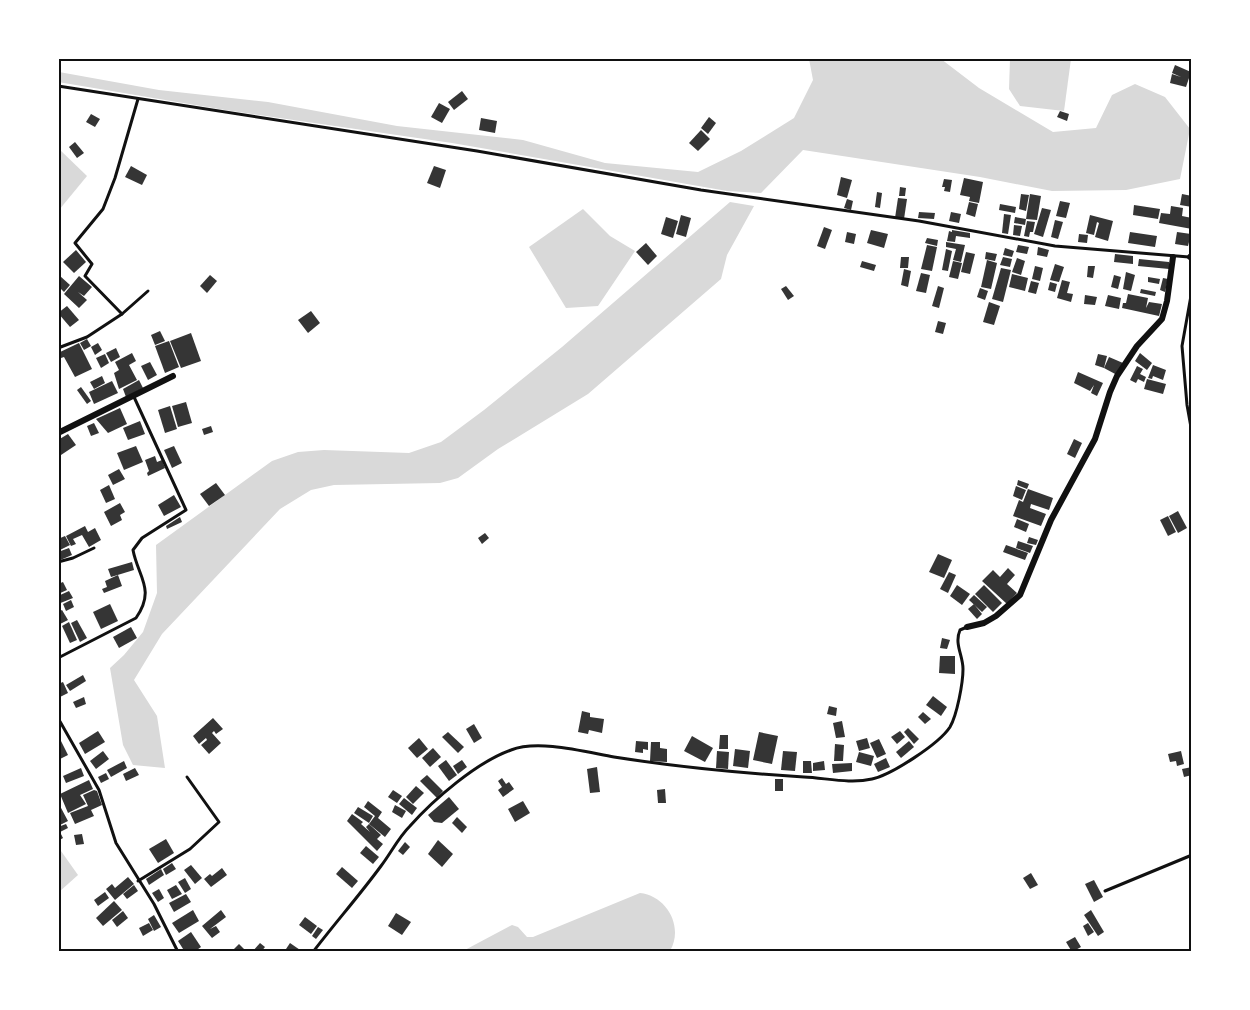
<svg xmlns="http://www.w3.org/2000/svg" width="1250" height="1010" font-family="'DejaVu Sans',sans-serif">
<rect width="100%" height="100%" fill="#fff"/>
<!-- water -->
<g fill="#d9d9d9">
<polygon points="809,59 941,59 979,88 1053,132 1096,128 1112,95 1135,84 1165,97 1190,129 1180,179 1126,190 1052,191 980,177 803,150 761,193 727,191 452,143 225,110 58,82 59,72 159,90 268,102 397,126 523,140 605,163 698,172 741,151 794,118 813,80"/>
<polygon points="1010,59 1071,59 1064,111 1020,106 1009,89"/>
<polygon points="59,149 87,176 59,210"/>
<polygon points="730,202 754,206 727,255 721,279 588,394 498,449 458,478 440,483 334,485 311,490 280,509 162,634 134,680 157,716 165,768 133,765 123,745 110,668 124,655 143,632 157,593 156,545 272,461 298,452 324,450 409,453 441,442 484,410 562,347"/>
<polygon points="583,209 610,236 635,251 598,306 566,308 529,247"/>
<polygon points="61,851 78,875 59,892 59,857"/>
<path d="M640,893C667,896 684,927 670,951H463L512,925L518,927L527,937H533Z"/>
</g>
<!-- building -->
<g fill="#353535">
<polygon points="1175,65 1191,72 1186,87 1170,83 1172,74 1181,77 1172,73"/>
<polygon points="462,91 468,99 454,110 448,102"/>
<polygon points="439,103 450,109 442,123 431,117"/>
<polygon points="1060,111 1069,114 1067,121 1057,117"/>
<polygon points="91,114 100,119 95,127 86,122"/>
<polygon points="709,117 716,123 708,134 701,128"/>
<polygon points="481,118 497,121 495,133 479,130"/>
<polygon points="701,130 710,139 698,151 689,143"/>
<polygon points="75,142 84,153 77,158 69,147"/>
<polygon points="131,166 147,175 142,185 125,177"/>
<polygon points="434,166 446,170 440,188 427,183"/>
<polygon points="841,177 852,180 847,198 837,195"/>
<polygon points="964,178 983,182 979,203 969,201 970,197 960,195"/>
<polygon points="944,179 952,180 950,192 944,191 945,187 942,187"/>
<polygon points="900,187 906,188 905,196 899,196"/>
<polygon points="877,192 882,193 880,208 875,207"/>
<polygon points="1021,194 1029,195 1026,211 1019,209"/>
<polygon points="1030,194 1041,196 1037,220 1026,219"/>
<polygon points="1182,194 1192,196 1192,207 1180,205"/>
<polygon points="898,198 907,199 904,219 895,218"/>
<polygon points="847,199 853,201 851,210 844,208"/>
<polygon points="1060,201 1070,203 1066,218 1056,216"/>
<polygon points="969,202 978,204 975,217 966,214"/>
<polygon points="1000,204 1016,207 1015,213 999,210"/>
<polygon points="1134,205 1160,209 1158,219 1133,215"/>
<polygon points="1171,206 1183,208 1182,216 1192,218 1192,229 1159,223 1161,213 1170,214"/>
<polygon points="1042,208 1051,210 1043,237 1034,234"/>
<polygon points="919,212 935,213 934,219 918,218"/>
<polygon points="951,212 961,214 959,223 949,221"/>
<polygon points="1004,214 1011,215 1008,234 1002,233"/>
<polygon points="681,215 691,218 686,237 676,234"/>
<polygon points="1090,215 1113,221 1108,241 1095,237 1099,223 1097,222 1094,235 1086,233"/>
<polygon points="666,217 678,221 673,238 661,234"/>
<polygon points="1015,217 1026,219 1025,225 1014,223"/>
<polygon points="1055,220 1063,222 1058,239 1051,237"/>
<polygon points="1027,221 1035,222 1033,232 1030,232 1029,237 1024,236"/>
<polygon points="1014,225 1022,226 1020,236 1013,235"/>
<polygon points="824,227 832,230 825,249 817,246"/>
<polygon points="871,230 888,234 884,248 867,243"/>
<polygon points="952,230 970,233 970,238 956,236 955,242 947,241 949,231 952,232"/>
<polygon points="847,232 856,234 854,244 845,242"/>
<polygon points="1130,232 1157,236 1155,247 1128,243"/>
<polygon points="1177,232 1191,234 1188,246 1175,244"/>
<polygon points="1079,234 1088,235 1087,243 1078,242"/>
<polygon points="927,238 938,240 937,246 925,243"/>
<polygon points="946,242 965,245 961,262 953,260 956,249 946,247"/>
<polygon points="646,243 657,256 648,265 636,252"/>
<polygon points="927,245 937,247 932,271 921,269"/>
<polygon points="1018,245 1029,247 1027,254 1016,252"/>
<polygon points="1038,247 1049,250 1047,257 1037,255"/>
<polygon points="1005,248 1014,251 1012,257 1003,255"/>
<polygon points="946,249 952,251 948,271 942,270"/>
<polygon points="76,250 86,262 74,273 63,262"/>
<polygon points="966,252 975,254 970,274 961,272"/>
<polygon points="986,252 997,254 995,261 985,259"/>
<polygon points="1115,254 1133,256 1133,264 1114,262"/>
<polygon points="901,257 909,257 908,268 900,268"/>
<polygon points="1003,257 1012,259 1010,267 1000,265"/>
<polygon points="1017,258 1025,261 1021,275 1012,272"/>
<polygon points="1139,259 1169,262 1169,269 1138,266"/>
<polygon points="987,260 997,263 991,289 981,287"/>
<polygon points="862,261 876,265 874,271 860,267"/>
<polygon points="953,261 962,263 958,279 949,277"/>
<polygon points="1055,264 1064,267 1059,282 1050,280"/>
<polygon points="1035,266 1043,268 1040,281 1032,279"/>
<polygon points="1088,266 1095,266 1093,278 1087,277"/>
<polygon points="1001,268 1011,270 1003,302 992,299"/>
<polygon points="904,269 911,271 908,287 901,285"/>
<polygon points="1126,272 1135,275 1131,291 1123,289"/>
<polygon points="921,273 930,275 926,293 916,291"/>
<polygon points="1012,274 1028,278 1025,291 1009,287"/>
<polygon points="210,275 217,281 207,293 200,286"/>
<polygon points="1114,275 1121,277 1118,289 1111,287"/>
<polygon points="60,276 70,285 64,292 58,286"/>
<polygon points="79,276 92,287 84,296 78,292 87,300 79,308 64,294"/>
<polygon points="1148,277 1160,279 1159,284 1148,282"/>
<polygon points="1163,278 1168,279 1165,292 1160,290"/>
<polygon points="1062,280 1070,282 1067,293 1073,294 1071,302 1057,298"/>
<polygon points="1031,281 1039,283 1036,294 1028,292"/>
<polygon points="1050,282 1057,284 1055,292 1048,290"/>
<polygon points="786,286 794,296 788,300 781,289"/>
<polygon points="938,286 944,288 939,308 932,306"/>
<polygon points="980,288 988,291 985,300 977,297"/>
<polygon points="1141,289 1156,292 1155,296 1140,293"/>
<polygon points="1128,294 1148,298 1146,308 1149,302 1162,304 1159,316 1122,308 1123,303 1126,303"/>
<polygon points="1085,295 1097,297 1095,305 1084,304"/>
<polygon points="1108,295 1121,298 1119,309 1105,306"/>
<polygon points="989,302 1000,306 994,325 983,322"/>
<polygon points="67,306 79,320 70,327 58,313"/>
<polygon points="311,311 320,323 308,333 298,320"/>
<polygon points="938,321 946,323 943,334 935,332"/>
<polygon points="160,331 165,341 155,345 151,335"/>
<polygon points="191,333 201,361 181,368 170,341"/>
<polygon points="87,339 91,346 84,350 80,343"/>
<polygon points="169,341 179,367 165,373 155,346"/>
<polygon points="79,343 92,369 75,377 64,357 61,358 58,353"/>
<polygon points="98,343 102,350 95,355 91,347"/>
<polygon points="116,348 120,357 111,362 106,353"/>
<polygon points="132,353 136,361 129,365 137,380 119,389 114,373 119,370 115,362"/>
<polygon points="1140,353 1152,363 1147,370 1135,361"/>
<polygon points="105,354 109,363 101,368 96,358"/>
<polygon points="1098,354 1107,356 1104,368 1095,365"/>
<polygon points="1109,357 1123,363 1117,375 1104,368"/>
<polygon points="150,362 157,375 148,380 141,366"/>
<polygon points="1153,365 1166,370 1163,380 1153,376 1152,379 1148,378"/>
<polygon points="1137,366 1143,369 1140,374 1146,377 1144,382 1138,379 1136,383 1130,380"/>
<polygon points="1078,372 1103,383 1097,396 1091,393 1094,385 1090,391 1074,383"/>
<polygon points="102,376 105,383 94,389 90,382"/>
<polygon points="1147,379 1166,384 1163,394 1144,389"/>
<polygon points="139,380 143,388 126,397 123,389"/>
<polygon points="112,381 118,393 94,404 89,392"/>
<polygon points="81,387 91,401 87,404 77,390"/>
<polygon points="186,402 192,423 178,427 172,406"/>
<polygon points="170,406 177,429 165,433 158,410"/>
<polygon points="120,408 127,424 108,433 96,419"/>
<polygon points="140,421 145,434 128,440 123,428"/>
<polygon points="94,423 99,433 91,436 87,426"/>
<polygon points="211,426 213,432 204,435 202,429"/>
<polygon points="68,434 76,445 61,455 58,452 58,440"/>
<polygon points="1074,439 1082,443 1075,458 1067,454"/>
<polygon points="136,446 143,462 124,470 117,453"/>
<polygon points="174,446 182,463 172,468 164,450"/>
<polygon points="155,456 157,462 162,460 165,468 148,476 147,473 149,471 145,460"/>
<polygon points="119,469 125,479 113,485 108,475"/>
<polygon points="1018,480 1029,484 1027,489 1017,485"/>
<polygon points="216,483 225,495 209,506 200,494"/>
<polygon points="109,485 115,499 106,503 100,490"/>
<polygon points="1016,486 1026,490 1022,500 1013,496"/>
<polygon points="1028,489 1053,498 1049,510 1031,504 1030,508 1046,514 1041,526 1013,516 1019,500 1023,502"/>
<polygon points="174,495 181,507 164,516 158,505"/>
<polygon points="120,503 125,512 120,515 122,520 111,526 104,512"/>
<polygon points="1178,511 1187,528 1178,533 1169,516"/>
<polygon points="1168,516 1176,532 1168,536 1160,520"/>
<polygon points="180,517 182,522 167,529 166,526"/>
<polygon points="1017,519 1029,524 1026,532 1014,527"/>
<polygon points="85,526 88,532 95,528 101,540 89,547 82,535 73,539 76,544 71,546 66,536"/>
<polygon points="485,533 489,538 482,544 478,538"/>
<polygon points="65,536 70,545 58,551 58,539"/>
<polygon points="1029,537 1038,540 1036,545 1027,543"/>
<polygon points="1018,541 1033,546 1030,553 1016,548"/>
<polygon points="1006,545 1028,553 1025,560 1003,552"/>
<polygon points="69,548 72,555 58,561 58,552"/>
<polygon points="938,554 952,560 944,578 929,572"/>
<polygon points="132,562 134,570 111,577 108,569"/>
<polygon points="1008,568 1015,575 1007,584 1017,593 1007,604 982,581 993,570 1000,577"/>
<polygon points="949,572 956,575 948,593 940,589"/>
<polygon points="118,575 122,586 104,593 102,589 107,587 105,581"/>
<polygon points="63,582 67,590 58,594 58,584"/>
<polygon points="957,585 970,594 962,605 950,596"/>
<polygon points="984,585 1002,603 993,612 975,594"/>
<polygon points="69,591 73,598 58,604 58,596"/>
<polygon points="974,595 987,607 982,612 969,600"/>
<polygon points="71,600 74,607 66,611 63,604"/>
<polygon points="110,604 118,621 101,629 93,612"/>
<polygon points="974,604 982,614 977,619 968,609"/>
<polygon points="62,610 68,620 58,625 58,612"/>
<polygon points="77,620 87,638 80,642 71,623"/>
<polygon points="69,622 77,640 70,643 62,626"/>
<polygon points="131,627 137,638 119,648 113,637"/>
<polygon points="942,638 950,640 947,649 940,648"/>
<polygon points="940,656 955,656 955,674 939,673"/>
<polygon points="83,675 86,681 70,691 66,685"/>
<polygon points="63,682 68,693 58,698 58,684"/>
<polygon points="933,696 947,707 941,716 926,705"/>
<polygon points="84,697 86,704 76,708 73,702"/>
<polygon points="829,706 837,708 836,716 827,714"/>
<polygon points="582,711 590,713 590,717 604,719 602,733 589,730 588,734 578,732"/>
<polygon points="923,712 931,719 925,724 918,717"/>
<polygon points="213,718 223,729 216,734 214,731 212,733 221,743 209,754 201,745 207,740 206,738 199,744 193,736"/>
<polygon points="842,721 845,737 836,738 833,723"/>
<polygon points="474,724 482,738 474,743 466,729"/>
<polygon points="908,728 919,739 914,744 904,732"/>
<polygon points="98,731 105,742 85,754 79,743"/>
<polygon points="900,731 905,737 897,744 891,737"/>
<polygon points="448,732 464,747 458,753 442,737"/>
<polygon points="759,732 778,736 772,764 753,760"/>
<polygon points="58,735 68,755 58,760"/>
<polygon points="720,735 728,735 728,749 719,749"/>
<polygon points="692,736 713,748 705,762 684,751"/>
<polygon points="419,738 428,749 417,758 408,748"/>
<polygon points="867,738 870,748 859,751 856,741"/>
<polygon points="879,739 886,754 877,758 870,743"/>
<polygon points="636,741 648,742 648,750 643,749 643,753 635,752"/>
<polygon points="909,741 914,747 901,758 896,752"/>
<polygon points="651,742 660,742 660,748 667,749 667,762 650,761"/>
<polygon points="835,744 844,745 843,761 834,761"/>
<polygon points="433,748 441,757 430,767 422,758"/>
<polygon points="735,749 750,751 748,768 733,766"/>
<polygon points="103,751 109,759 96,769 90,761"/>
<polygon points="717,751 729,752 728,769 716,768"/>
<polygon points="783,751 797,752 795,771 781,770"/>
<polygon points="1181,751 1184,764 1177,766 1176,761 1170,762 1168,754"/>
<polygon points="859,752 874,756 871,766 856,762"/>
<polygon points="886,758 890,767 878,772 874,764"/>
<polygon points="446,760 457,775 449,781 438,766"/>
<polygon points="462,760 467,767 458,774 453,766"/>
<polygon points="124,761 127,768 111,777 107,770"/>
<polygon points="803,761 811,761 812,773 803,773"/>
<polygon points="824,761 825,770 813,771 813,763"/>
<polygon points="852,763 852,771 833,773 832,764"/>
<polygon points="597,767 600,792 590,793 587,769"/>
<polygon points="1192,767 1192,775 1184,777 1182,769"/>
<polygon points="81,768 84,776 66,783 63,776"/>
<polygon points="135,768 139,775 126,781 123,774"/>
<polygon points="106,773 109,779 101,783 98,777"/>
<polygon points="427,775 443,791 437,798 420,781"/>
<polygon points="502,778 506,784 509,782 514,789 503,797 498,790 502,787 498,781"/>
<rect x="775" y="779" width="8" height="12"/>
<polygon points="89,780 93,789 80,795 86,804 68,813 60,794"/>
<polygon points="416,786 424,793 413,804 406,797"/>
<polygon points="665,789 666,803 658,803 657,790"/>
<polygon points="94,790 97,791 102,805 91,810 94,816 75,824 70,813 88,806 83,795"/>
<polygon points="393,790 402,796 397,803 388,797"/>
<polygon points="449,797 459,809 442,823 434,822 428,815"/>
<polygon points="404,798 417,808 412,815 399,804"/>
<polygon points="368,801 382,812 378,818 391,829 385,837 369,824 375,816 364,807"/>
<polygon points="523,801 530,813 515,822 508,809"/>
<polygon points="395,805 406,811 402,818 392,812"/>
<polygon points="60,806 68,821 58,826 58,807"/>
<polygon points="358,807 373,816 369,823 354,813"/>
<polygon points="352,814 363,822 361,824 370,832 366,827 369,824 381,835 377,839 383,844 377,851 347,821"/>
<polygon points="457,817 467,827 462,833 452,823"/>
<polygon points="66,824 68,828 60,832 63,838 58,841 58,827"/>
<polygon points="82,834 84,844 76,845 74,835"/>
<polygon points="166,839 174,853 158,863 149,849"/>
<polygon points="438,840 453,854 442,867 428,854"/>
<polygon points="405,842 410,847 403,855 398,851"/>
<polygon points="366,846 379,857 373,864 360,853"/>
<polygon points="172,863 176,869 166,875 163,869"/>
<polygon points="191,865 202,878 195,884 184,870"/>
<polygon points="342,867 358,881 352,888 336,874"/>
<polygon points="222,868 227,875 211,887 204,879 210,874 212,876"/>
<polygon points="161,869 164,875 149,885 146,879"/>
<polygon points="1031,873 1038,885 1030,889 1023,878"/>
<polygon points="128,877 134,884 115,900 106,889 112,884 115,888"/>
<polygon points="185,878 191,889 185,893 178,882"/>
<polygon points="1094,880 1103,897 1094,902 1085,884"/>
<polygon points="134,885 138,891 127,899 123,894"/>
<polygon points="176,885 182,894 172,899 167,890"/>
<polygon points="159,889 164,898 158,902 152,893"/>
<polygon points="105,892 109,898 98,906 94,900"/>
<polygon points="186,894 191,902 174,912 169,903"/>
<polygon points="114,901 122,910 103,926 96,918"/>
<polygon points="193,910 199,921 179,933 172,923"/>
<polygon points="221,910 226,917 210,929 216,926 220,932 212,938 202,926"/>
<polygon points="1091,910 1104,932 1098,936 1084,915"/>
<polygon points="123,911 128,918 117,927 112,920"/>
<polygon points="396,913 411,922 402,935 388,926"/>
<polygon points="154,915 161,927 154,931 148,919"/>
<polygon points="305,917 317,926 311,934 299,925"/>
<polygon points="149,923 153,930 143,936 139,928"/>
<polygon points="1088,923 1094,932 1088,936 1083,926"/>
<polygon points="318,927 323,930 316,939 312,936"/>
<polygon points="191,932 201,947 194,952 185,952 178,941"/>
<polygon points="1075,937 1081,947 1072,952 1066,942"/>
<polygon points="260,943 265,947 261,952 252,952"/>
<polygon points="290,943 303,952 284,952"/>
<polygon points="239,944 247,952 234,952 233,950"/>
</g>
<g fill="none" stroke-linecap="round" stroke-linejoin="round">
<!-- service -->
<g stroke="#111" stroke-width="3">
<polyline points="58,86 477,151 701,190 919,221 1055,246 1189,257"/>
<polyline points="1192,253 1192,271"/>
<polyline points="1192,290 1182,346 1187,405 1192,433"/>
<polyline points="122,314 85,276 92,264 75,243 103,209 115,178 138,99"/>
<polyline points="58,348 87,337 122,314 148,291"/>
<polyline points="58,562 73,558 94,548"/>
<path d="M58,658L136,618C156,589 138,577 133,550L142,538L186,510L134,397"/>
<polyline points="58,718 99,790 116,843 154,904 178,952"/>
<polyline points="138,881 190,849 219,822 187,777"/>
<polyline points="1105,891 1192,855"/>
<path d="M313,952C335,923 359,896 381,866C391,853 398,838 410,826C434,799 477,762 511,750C538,739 586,752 614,757C677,767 740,773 804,777C826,778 850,784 872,779C891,775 939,744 950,727C957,715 963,683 963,669C963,655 954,644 960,630L967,627"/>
</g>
<!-- minor -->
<g stroke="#111" stroke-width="6">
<polyline points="1190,257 1192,258"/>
<polyline points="58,433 173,376"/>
<polyline points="967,627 984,623 996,616 1020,595 1051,520 1095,439 1110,392 1117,376 1137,346 1162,319 1167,301 1173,257"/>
</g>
</g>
<!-- border -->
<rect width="1250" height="1010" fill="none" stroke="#ffffff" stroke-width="120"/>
<rect x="60" y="60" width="1130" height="890" fill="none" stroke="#111" stroke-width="2"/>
</svg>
